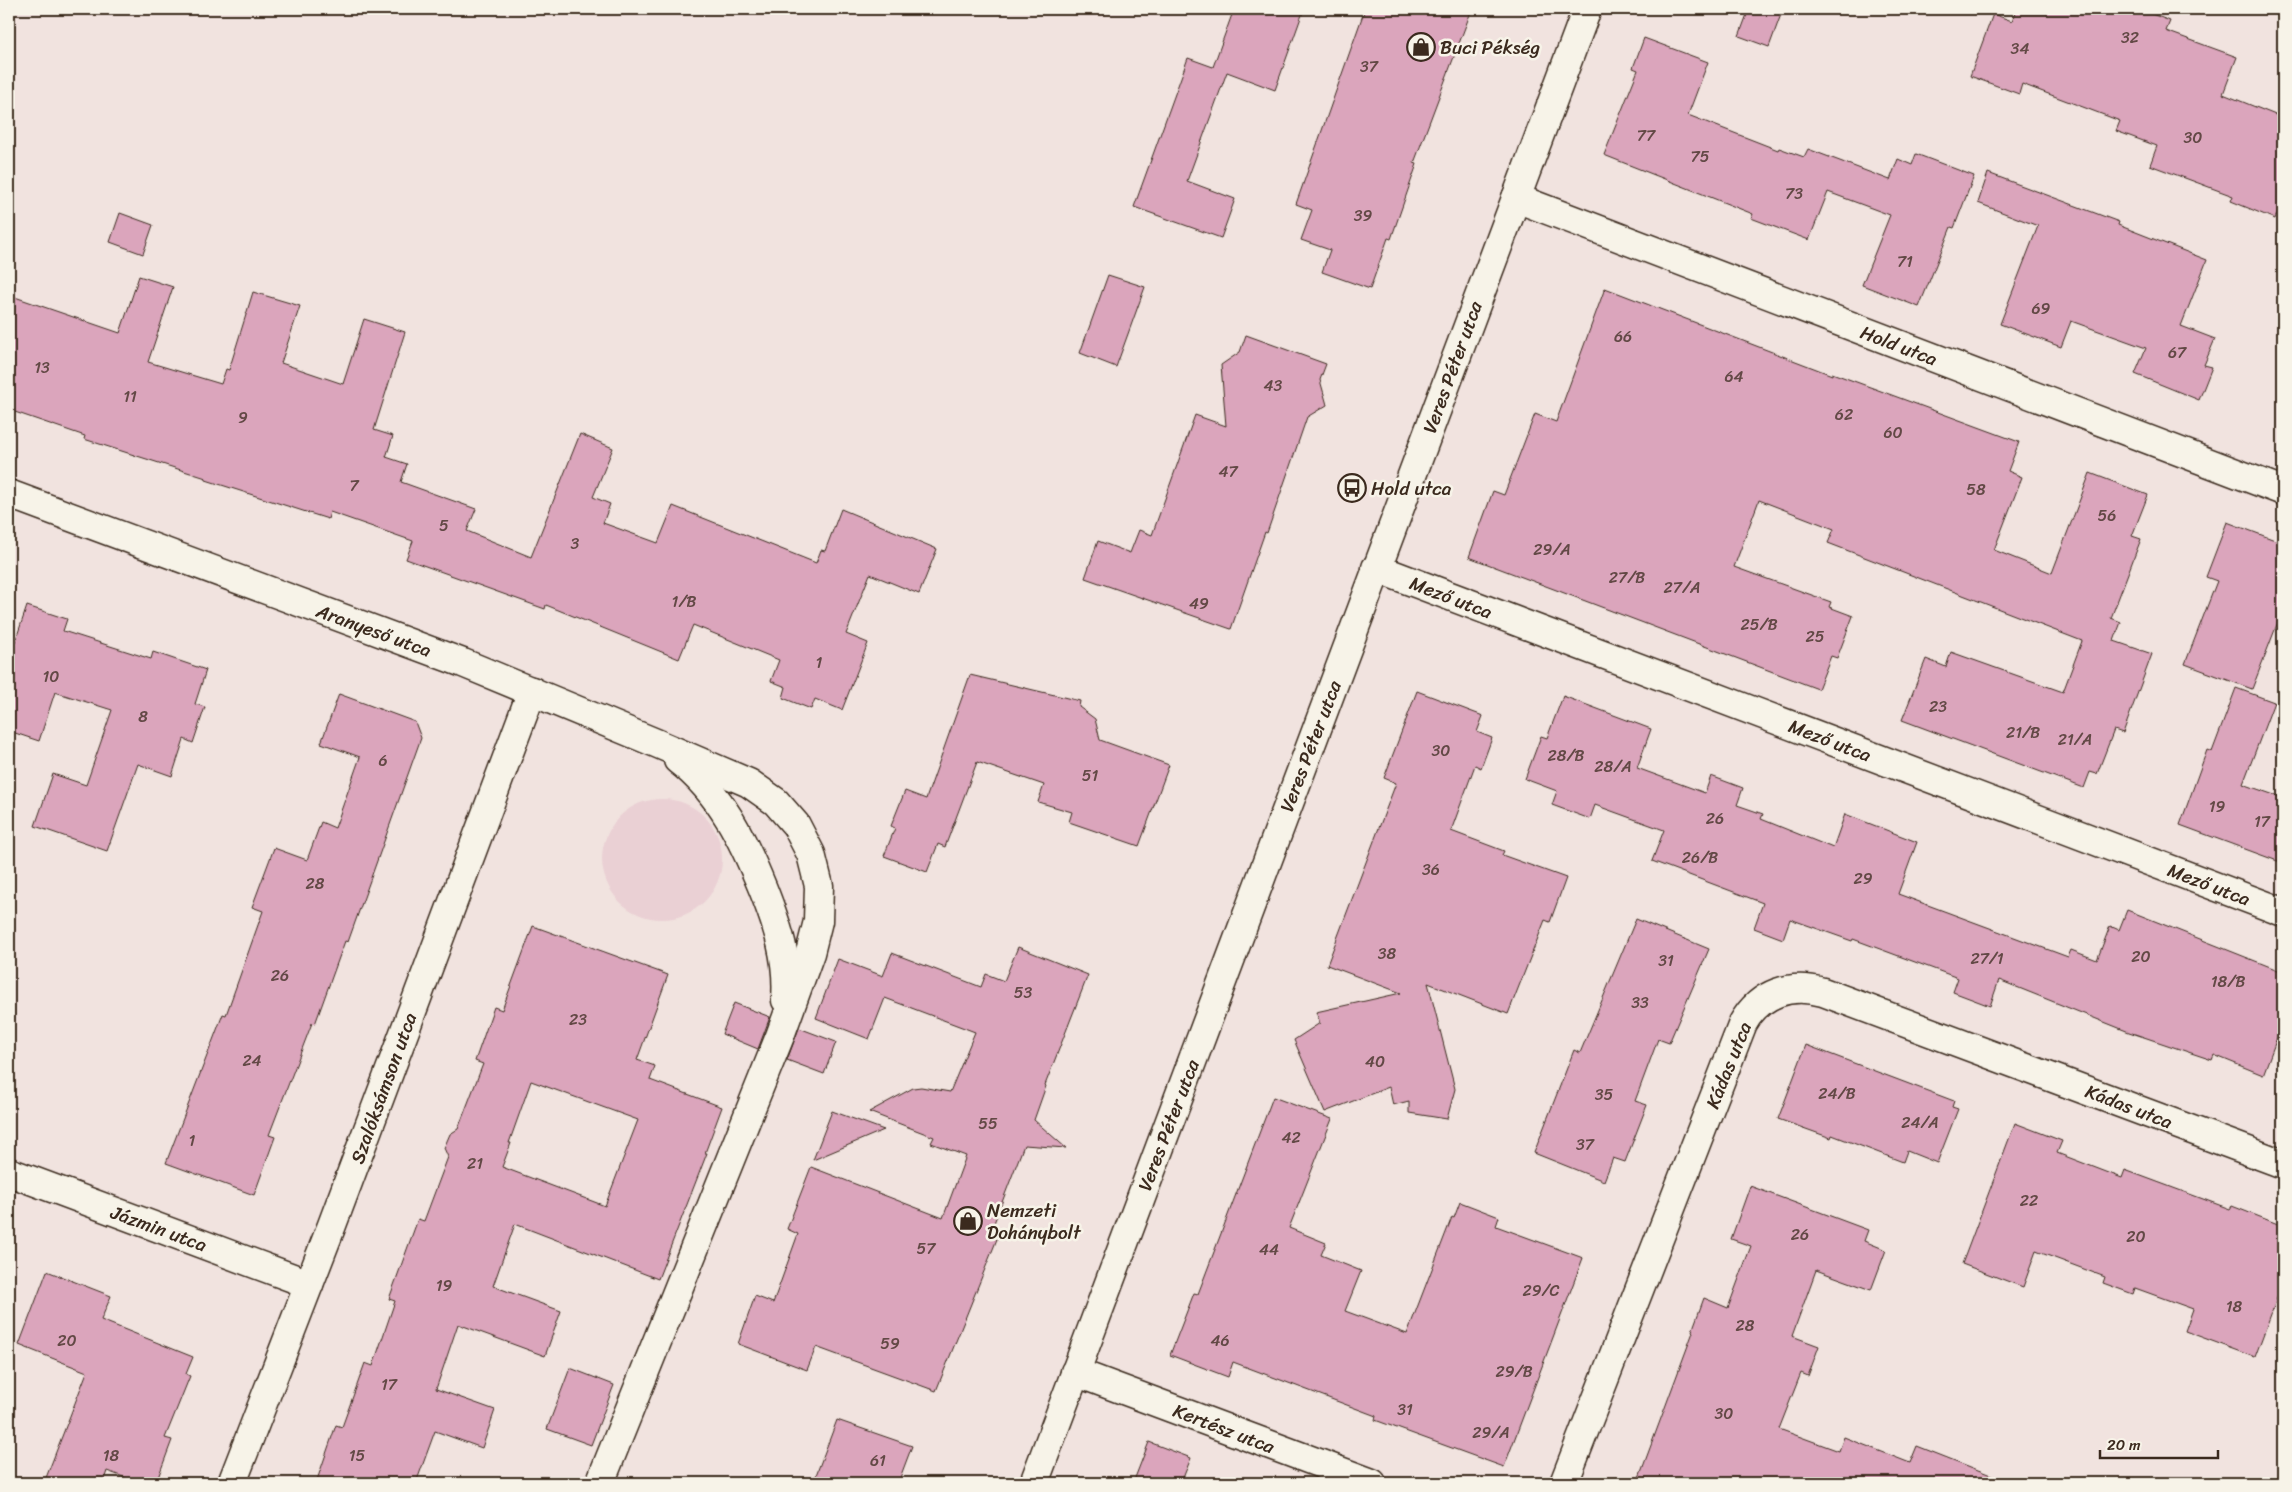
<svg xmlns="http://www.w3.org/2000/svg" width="2292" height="1492" font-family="Sriracha,sans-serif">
<rect width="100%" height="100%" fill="#f1e3df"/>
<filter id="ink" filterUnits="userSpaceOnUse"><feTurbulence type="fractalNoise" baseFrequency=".02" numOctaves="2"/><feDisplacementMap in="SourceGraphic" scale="10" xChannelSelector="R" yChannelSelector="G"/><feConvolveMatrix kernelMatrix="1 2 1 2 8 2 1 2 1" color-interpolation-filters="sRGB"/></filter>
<g filter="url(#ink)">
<!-- built -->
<circle fill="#ead0d4" cx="662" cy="859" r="60"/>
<!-- building -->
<g fill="#dba5bc" stroke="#3b2a1e" fill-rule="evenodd">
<polygon points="1234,9 1304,9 1275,90 1227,72 1187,181 1235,199 1221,238 1134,207 1188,58 1213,67"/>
<polygon points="1365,9 1472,9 1414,163 1417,164 1391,239 1388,238 1370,289 1322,272 1330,250 1301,240 1312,210 1296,204"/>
<polygon points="1749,9 1783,9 1769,47 1739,36"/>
<polygon points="2016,9 2139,9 2170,21 2166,31 2237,57 2223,94 2283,118 2283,199 2275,219 2231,201 2233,196 2150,165 2157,146 2116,131 2120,121 2022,84 2019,94 1970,76 1993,14 2012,21"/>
<polygon points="1644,38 1708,62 1688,115 1778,150 1779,148 1804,157 1808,149 1890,180 1898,159 1912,165 1916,154 1974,176 1954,228 1951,227 1919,307 1862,285 1890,215 1828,192 1809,240 1751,218 1753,214 1604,155 1638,70 1633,68"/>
<polygon points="1988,173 2119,222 2118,225 2207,260 2181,326 2215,339 2204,365 2212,367 2199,400 2135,374 2146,348 2071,321 2061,347 2000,324 2038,226 1978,203"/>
<polygon points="120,213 153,225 143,254 110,242"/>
<polygon points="1108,275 1145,287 1116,367 1080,353"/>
<polygon points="139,276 173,287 148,362 221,384 226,369 229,370 253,292 300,306 281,363 343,384 364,319 405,332 374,430 393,436 386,457 407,464 401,482 476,509 467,531 531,557 580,434 613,448 593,497 610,504 603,523 658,543 673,506 816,563 821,550 825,551 841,509 937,549 919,594 870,574 846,634 868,643 842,710 815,699 811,709 783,698 786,687 771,681 779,660 693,625 679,659 546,605 545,609 406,559 413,541 330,512 328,519 206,480 206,478 84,439 85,436 9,410 9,295 120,333"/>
<polygon points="1605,288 1832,375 1832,373 2019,442 2008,471 2022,477 1994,550 2052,573 2090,473 2148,495 2132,536 2141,539 2111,618 2121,622 2114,641 2152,654 2123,733 2114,730 2097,774 2090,772 2084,788 1902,720 1926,659 1946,667 1951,652 2063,692 2082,641 1828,543 1834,529 1759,500 1734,567 1831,602 1829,607 1853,616 1837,658 1831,656 1818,689 1469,557 1493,491 1504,495 1535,414 1556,422"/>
<polygon points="1246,335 1326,364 1320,380 1327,405 1307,417 1267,533 1265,532 1231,629 1085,578 1098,541 1130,553 1139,530 1152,535 1195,415 1226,426 1221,365 1240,352"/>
<polygon points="2227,522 2283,543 2283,609 2252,689 2185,664 2217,581 2206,577"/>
<polygon points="27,606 67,619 63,631 151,659 153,652 206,670 195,704 205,707 193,743 184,739 172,776 138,764 107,851 35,826 53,774 86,785 112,710 55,692 39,741 9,731 9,660"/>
<polygon points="970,675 1080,701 1079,707 1095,719 1100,740 1169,765 1139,846 1069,822 1072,812 1038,802 1044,785 977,762 945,847 938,844 927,872 884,856 895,828 891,826 905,791 926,799"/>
<polygon points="2236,688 2274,702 2243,784 2283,798 2283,863 2180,825 2207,750 2212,752"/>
<polygon points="1417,691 1483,716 1477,732 1492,738 1481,768 1475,765 1451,831 1504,851 1502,855 1566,878 1550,922 1545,920 1508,1014 1428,983 1455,1089 1447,1119 1409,1113 1409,1101 1393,1105 1389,1087 1325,1112 1294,1040 1320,1023 1316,1012 1401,993 1327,965 1396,783 1384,778"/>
<polygon points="339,694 415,722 421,738 348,942 345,941 315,1024 312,1023 269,1135 275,1137 254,1195 166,1163 223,1014 226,1015 263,911 252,907 274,848 307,860 321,822 335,828 360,757 321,743"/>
<polygon points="1563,696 1651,729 1637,768 1705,793 1711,776 1743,788 1737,805 1763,814 1761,819 1833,848 1845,814 1917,842 1898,894 2068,957 2071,950 2097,960 2110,926 2119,930 2127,910 2283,972 2283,1022 2263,1075 2214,1055 2212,1060 2129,1032 1999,980 1990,1006 1953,992 1958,978 1853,939 1852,941 1790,919 1783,939 1754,928 1763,903 1652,861 1664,830 1595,805 1590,819 1552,805 1557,791 1525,779 1541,736 1547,738"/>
<polygon points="1636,919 1709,949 1669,1043 1658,1039 1635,1101 1647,1105 1625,1162 1613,1158 1604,1181 1534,1153 1574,1050 1580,1053"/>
<path d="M533,926L668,975L637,1060L655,1066L650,1080L722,1107L705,1153H707L658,1279L515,1224L493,1286L561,1311L545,1356L458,1324L436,1389L495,1410L482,1448L435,1431L416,1483H316L336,1425L342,1427L365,1363L373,1366L395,1301L389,1299L418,1219L424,1221L448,1157L444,1148L450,1134L458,1129L483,1064L475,1061L494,1007L502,1010ZM531,1081L638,1120L605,1206L502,1167L511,1143H509Z"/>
<polygon points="1018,947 1088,975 1045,1085 1046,1086 1034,1120 1066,1148 1024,1145 989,1236 997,1239 936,1391 816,1347 807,1370 738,1344 755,1296 773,1303 798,1234 787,1229 811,1167 943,1218 966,1156 931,1143 934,1137 869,1112 913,1088 921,1087 950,1092 975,1032 885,998 869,1039 816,1018 838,959 883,976 892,953 981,987 986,974 1004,981"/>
<polygon points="734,1003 770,1017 758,1049 722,1034"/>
<polygon points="799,1028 836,1042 824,1074 787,1060"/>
<polygon points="1806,1045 1954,1101 1952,1107 1958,1109 1937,1163 1907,1151 1903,1162 1832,1135 1831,1138 1778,1119"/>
<polygon points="1273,1097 1332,1119 1289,1228 1326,1243 1321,1255 1361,1271 1345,1311 1407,1334 1452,1217 1454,1218 1460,1202 1499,1217 1496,1226 1583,1258 1504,1467 1375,1420 1376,1416 1233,1362 1228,1377 1170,1355 1194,1293 1198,1294"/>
<polygon points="832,1111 884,1130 813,1160"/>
<polygon points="2015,1123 2062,1141 2057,1153 2122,1178 2125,1170 2230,1209 2232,1206 2283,1226 2283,1282 2255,1357 2185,1331 2193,1309 2135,1288 2133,1294 2103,1283 2105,1277 2036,1251 2023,1287 1962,1264"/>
<polygon points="1750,1186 1868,1230 1864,1241 1886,1250 1871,1290 1816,1270 1792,1336 1819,1346 1808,1376 1801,1373 1779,1429 1839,1451 1844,1437 1910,1463 1917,1446 2006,1481 2005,1483 1637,1483 1693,1332 1692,1331 1704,1298 1728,1308 1751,1246 1731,1239"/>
<polygon points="47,1271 111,1296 101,1320 193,1357 186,1374 190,1376 165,1438 172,1440 156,1483 140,1483 107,1471 103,1483 44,1483 87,1372 19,1345"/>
<polygon points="570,1368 614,1385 591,1445 547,1429"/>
<polygon points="837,1420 912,1446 898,1483 813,1483"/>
<polygon points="1149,1442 1191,1458 1181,1483 1133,1483"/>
</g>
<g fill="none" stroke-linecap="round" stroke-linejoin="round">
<defs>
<g id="street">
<polyline points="1516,198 2283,491"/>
<polyline points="9,494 463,663 656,743 749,783 776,802 796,825 811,854 819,886 818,921 810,953 780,1036 600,1483"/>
<polyline points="1376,568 2283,912"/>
<path d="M678,760C721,793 743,840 763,889C778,927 789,959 786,1000"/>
<polyline points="9,1172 309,1284"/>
<polyline points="1075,1372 1372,1483"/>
<polyline points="232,1483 332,1225 532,691"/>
<polyline points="1034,1483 1587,9"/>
<path d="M1564,1483L1743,1023C1760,993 1790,983 1823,992L2283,1164"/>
</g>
</defs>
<!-- street casing -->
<use href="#street" stroke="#3b2a1e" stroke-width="31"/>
<!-- street -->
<use href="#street" stroke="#f7f3e8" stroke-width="28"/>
</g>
</g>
<!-- icons -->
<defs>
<symbol id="shop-ring" viewBox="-11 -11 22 22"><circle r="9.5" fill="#f7f3e8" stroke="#3b2a1e" stroke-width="1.5"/><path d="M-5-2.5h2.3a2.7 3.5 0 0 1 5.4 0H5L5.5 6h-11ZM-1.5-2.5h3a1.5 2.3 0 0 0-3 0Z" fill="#3b2a1e"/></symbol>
<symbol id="bus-ring" viewBox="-11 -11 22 22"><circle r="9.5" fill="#f7f3e8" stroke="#3b2a1e" stroke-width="1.5"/><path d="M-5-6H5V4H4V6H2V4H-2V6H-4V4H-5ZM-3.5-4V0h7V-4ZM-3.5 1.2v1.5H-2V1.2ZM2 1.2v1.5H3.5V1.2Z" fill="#3b2a1e"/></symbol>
</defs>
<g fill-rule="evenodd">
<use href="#shop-ring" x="1405" y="31" width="32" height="32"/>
<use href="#bus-ring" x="1336" y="472" width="32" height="32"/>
<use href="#shop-ring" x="952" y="1205" width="32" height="32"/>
</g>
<g text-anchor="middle" stroke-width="5" stroke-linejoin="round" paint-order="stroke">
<!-- number labels -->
<g font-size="16" fill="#634946">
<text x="2130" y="43">32</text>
<text x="2020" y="54">34</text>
<text x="1369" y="72">37</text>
<text x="1646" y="141">77</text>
<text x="2193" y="143">30</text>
<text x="1700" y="162">75</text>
<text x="1794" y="199">73</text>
<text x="1363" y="221">39</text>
<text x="1905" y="267">71</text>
<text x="2041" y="314">69</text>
<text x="1623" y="342">66</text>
<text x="2177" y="358">67</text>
<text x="42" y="373">13</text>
<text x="1734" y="382">64</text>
<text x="1273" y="391">43</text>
<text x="130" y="402">11</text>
<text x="1844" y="420">62</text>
<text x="243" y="423">9</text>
<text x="1893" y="438">60</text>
<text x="1228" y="477">47</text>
<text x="354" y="491">7</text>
<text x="1976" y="495">58</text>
<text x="2107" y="521">56</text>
<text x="444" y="531">5</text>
<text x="575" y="549">3</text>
<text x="1552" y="555">29/A</text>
<text x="1627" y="583">27/B</text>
<text x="1682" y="593">27/A</text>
<text x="684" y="607">1/B</text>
<text x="1199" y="609">49</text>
<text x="1759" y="630">25/B</text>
<text x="1815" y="642">25</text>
<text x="819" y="668">1</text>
<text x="51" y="682">10</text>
<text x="1938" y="712">23</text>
<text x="143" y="722">8</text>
<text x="2023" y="738">21/B</text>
<text x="2075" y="745">21/A</text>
<text x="1441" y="756">30</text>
<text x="1566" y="761">28/B</text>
<text x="383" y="766">6</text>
<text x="1613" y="772">28/A</text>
<text x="1090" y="781">51</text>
<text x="2217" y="812">19</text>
<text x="1715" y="824">26</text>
<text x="2262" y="827">17</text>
<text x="1700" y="863">26/B</text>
<text x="1431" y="875">36</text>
<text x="1863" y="884">29</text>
<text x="315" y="889">28</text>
<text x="1387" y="959">38</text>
<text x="2141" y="962">20</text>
<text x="1987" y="964">27/1</text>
<text x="1666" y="966">31</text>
<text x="280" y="981">26</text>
<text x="2228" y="987">18/B</text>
<text x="1023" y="998">53</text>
<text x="1640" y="1008">33</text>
<text x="578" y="1025">23</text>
<text x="252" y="1066">24</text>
<text x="1375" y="1067">40</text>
<text x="1837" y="1099">24/B</text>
<text x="1604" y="1100">35</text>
<text x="1920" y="1128">24/A</text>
<text x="988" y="1129">55</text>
<text x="1291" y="1143">42</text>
<text x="192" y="1146">1</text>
<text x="1585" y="1150">37</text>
<text x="475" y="1169">21</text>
<text x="2029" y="1206">22</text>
<text x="1800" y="1240">26</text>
<text x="2136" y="1242">20</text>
<text x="926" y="1254">57</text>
<text x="1269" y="1255">44</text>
<text x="444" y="1291">19</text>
<text x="1541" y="1296">29/C</text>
<text x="2234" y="1312">18</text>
<text x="1745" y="1331">28</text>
<text x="67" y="1346">20</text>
<text x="1220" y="1346">46</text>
<text x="890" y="1349">59</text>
<text x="1514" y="1377">29/B</text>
<text x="389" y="1390">17</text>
<text x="1405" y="1415">31</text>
<text x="1724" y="1419">30</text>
<text x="1491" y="1438">29/A</text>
<text x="111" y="1461">18</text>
<text x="357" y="1461">15</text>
<text x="878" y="1466">61</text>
</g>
<!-- poi labels -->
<g font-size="19" fill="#3b2a1e" stroke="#f7f3e8" text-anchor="start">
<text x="1440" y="54">Buci Pékség</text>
<text x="1371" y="495">Hold utca</text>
<text x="987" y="1217">Nemzeti<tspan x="987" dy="22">Dohánybolt</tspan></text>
</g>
<!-- street labels -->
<g font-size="19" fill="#3b2a1e" stroke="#f7f3e8">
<text transform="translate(1899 345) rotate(21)" y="7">Hold utca</text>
<text transform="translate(1452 367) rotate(-70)" y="7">Veres Péter utca</text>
<text transform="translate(1451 597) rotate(21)" y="7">Mező utca</text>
<text transform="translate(374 630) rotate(20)" y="7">Aranyeső utca</text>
<text transform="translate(1830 740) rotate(21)" y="7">Mező utca</text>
<text transform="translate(1310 746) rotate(-69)" y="7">Veres Péter utca</text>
<text transform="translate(2209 884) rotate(21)" y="7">Mező utca</text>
<text transform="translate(1728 1065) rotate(-68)" y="7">Kádas utca</text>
<text transform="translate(383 1088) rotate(-70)" y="7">Szalóksámson utca</text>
<text transform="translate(2129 1106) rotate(21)" y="7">Kádas utca</text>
<text transform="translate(1168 1125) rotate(-69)" y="7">Veres Péter utca</text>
<text transform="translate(159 1228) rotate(20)" y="7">Jázmin utca</text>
<text transform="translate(1224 1428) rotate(21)" y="7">Kertész utca</text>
</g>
</g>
<!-- margin -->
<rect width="2292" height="1492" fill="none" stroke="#f7f3e8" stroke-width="30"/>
<rect x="15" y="15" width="2262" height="1462" fill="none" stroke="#3b2a1e" stroke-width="2" filter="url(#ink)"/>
<!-- scale -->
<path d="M2100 1450v8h118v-8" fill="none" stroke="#3b2a1e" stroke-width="2.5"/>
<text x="2107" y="1450" font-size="15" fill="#3b2a1e" stroke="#f7f3e8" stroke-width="4" paint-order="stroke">20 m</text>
</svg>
